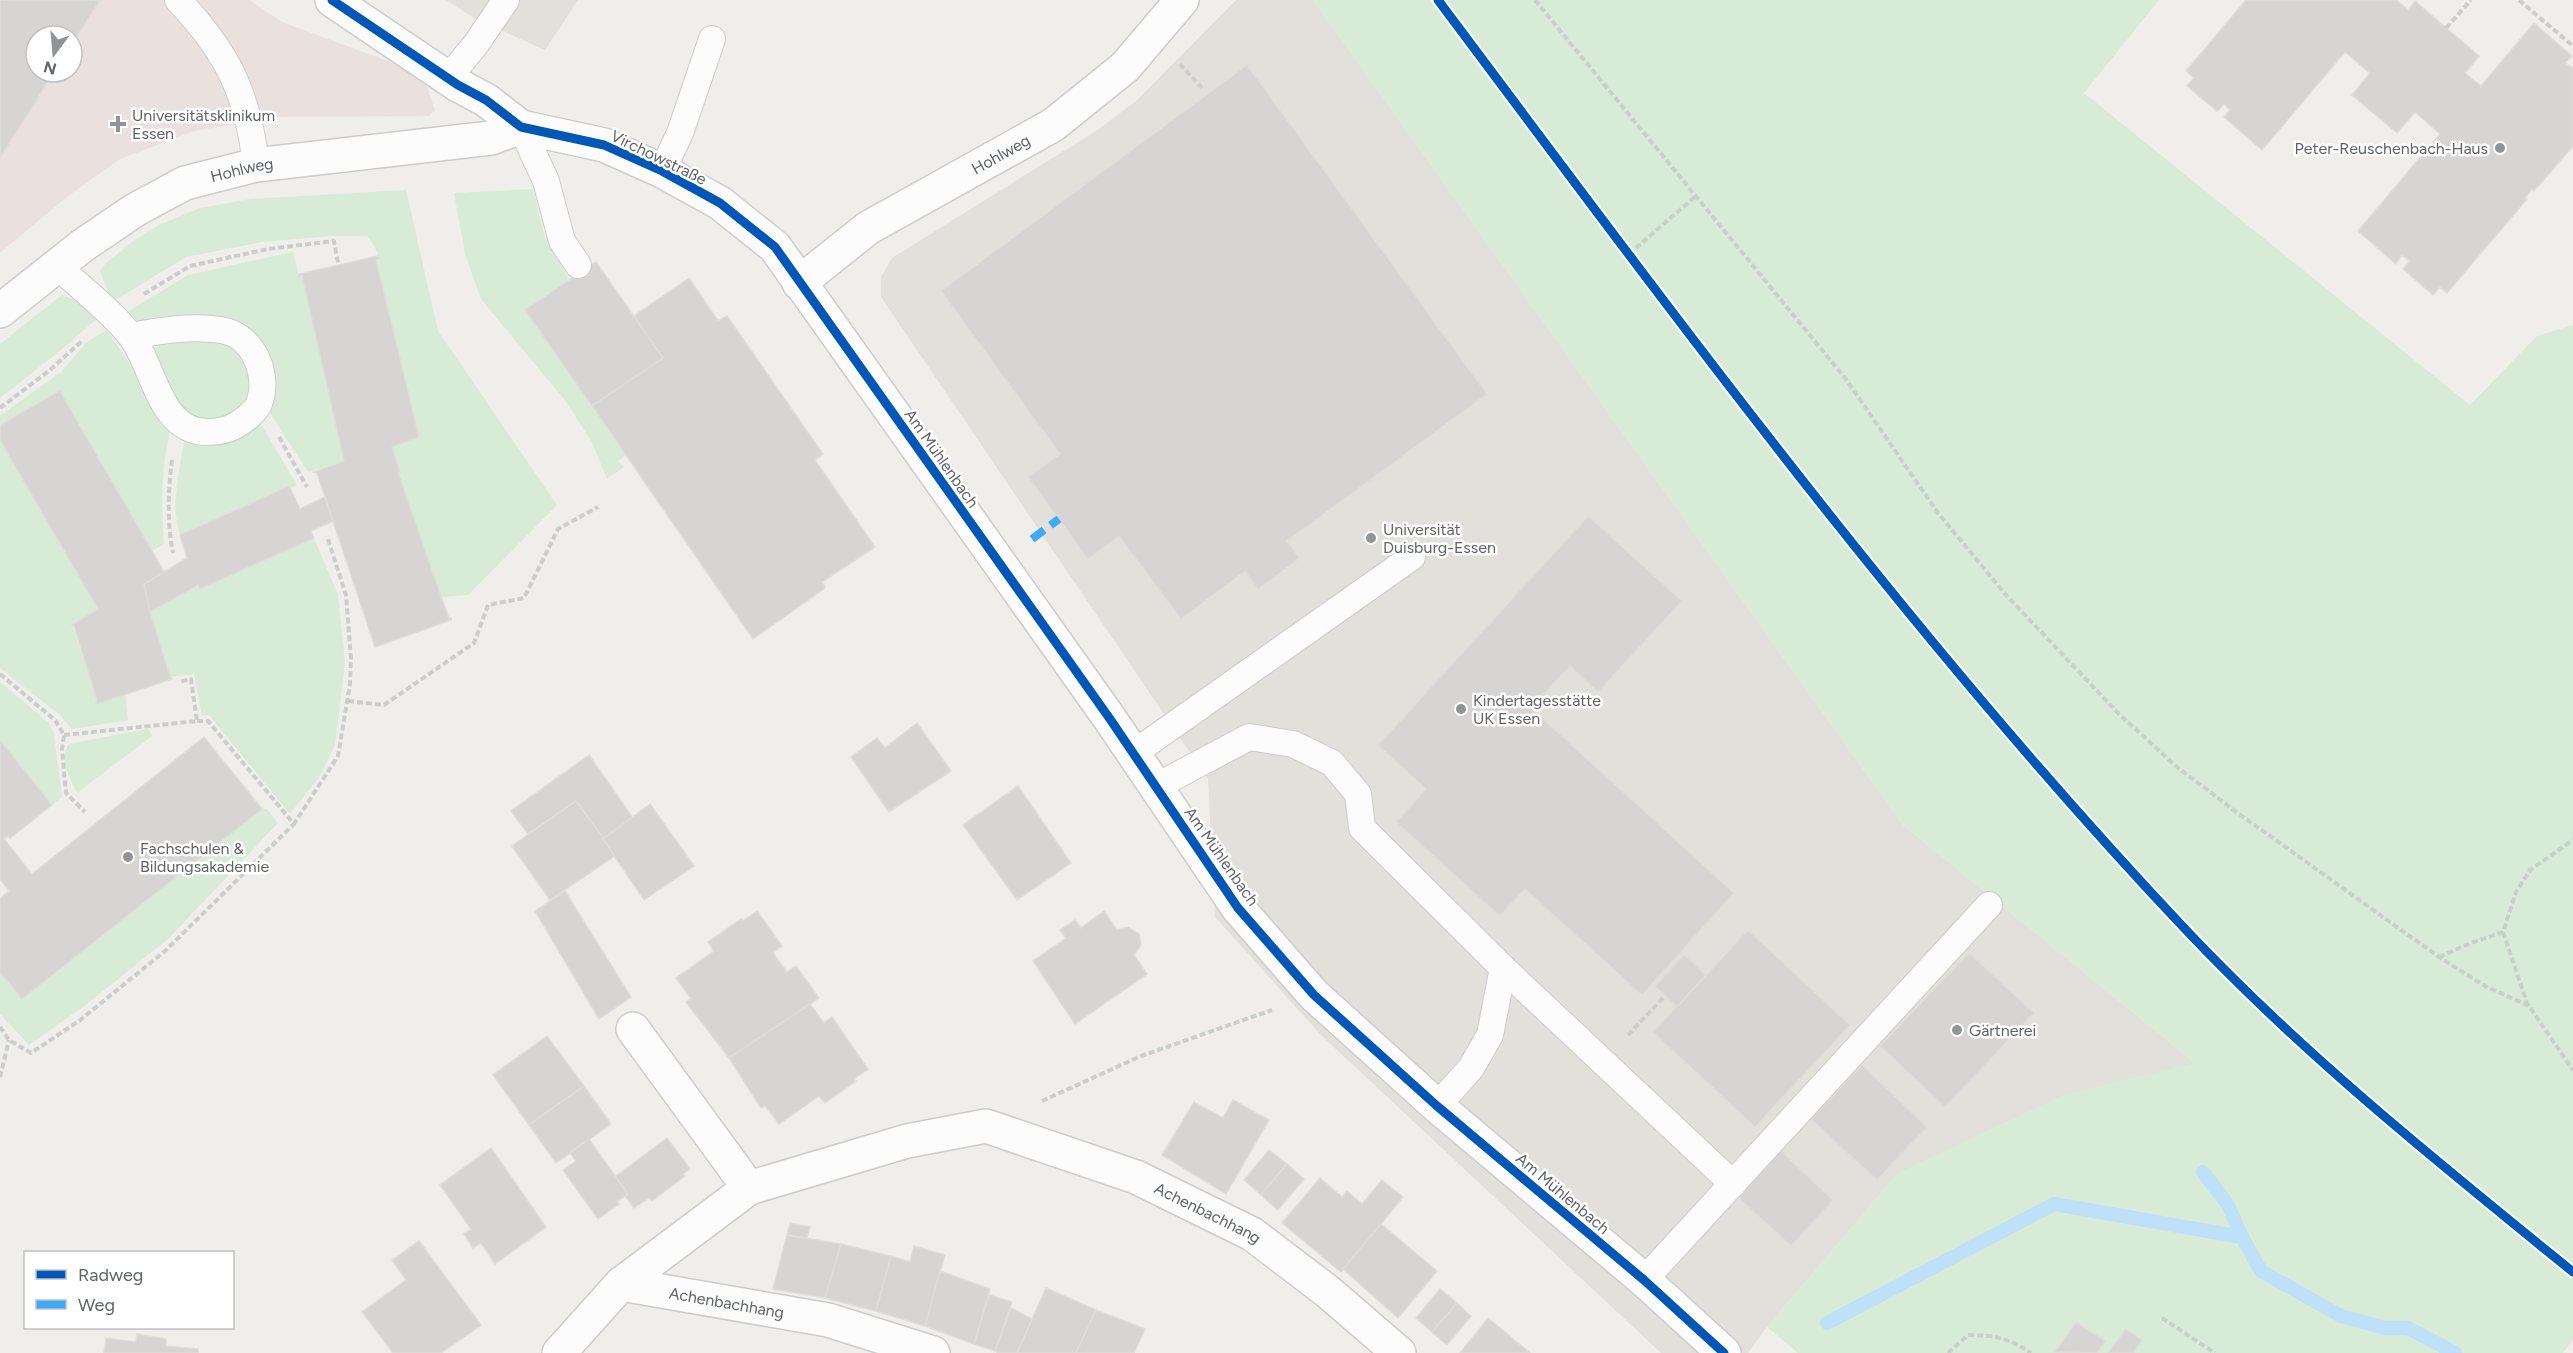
<svg xmlns="http://www.w3.org/2000/svg" width="2573" height="1353" font-family="Figtree,sans-serif">
<rect width="100%" height="100%" fill="#efeeea"/>
<!-- education -->
<g fill="#e2e0da">
<polygon points="446,0 578,0 545,50 476,19"/>
<polygon points="1236,0 1313,0 1903,825 2195,1063 1898,1173 1767,1327 1748,1353 1661,1353 1321,1035 1215,917 1208,779 881,297 881,277 892,258 1096,131 1136,101"/>
</g>
<!-- medical -->
<path fill="#eae0de" fill-rule="evenodd" d="M0,0H249L282,22L401,66L426,84L435,110L429,116L276,117L194,131L120,159L68,196L0,253ZM36,36H72V72H36Z"/>
<!-- green -->
<g fill="#d8ebd6">
<polygon points="1313,0 2159,0 2084,93 2470,405 2537,336 2573,325 2573,1340 2563,1353 1798,1353 1767,1327 1898,1173 2063,1095 2195,1063 1903,825"/>
<polygon points="533,189 545,237 569,280 525,310 626,455 618,461 624,467 607,479 592,442 564,399 481,299 465,254 454,193"/>
<polygon points="406,190 438,331 557,505 468,595 441,597 398,473 400,472 392,447 419,437 376,260 379,259 375,247 367,236 332,236 262,242 186,257 112,302 100,271 106,263 136,239 159,225 200,208 250,199"/>
<polygon points="293,252 299,276 302,275 344,461 308,472 266,407 254,340 140,325 129,311 188,275"/>
<polygon points="62,295 86,304 100,316 61,350 0,398 0,344"/>
<path d="M107,330L139,378L160,424L170,431C161,469 161,506 164,544L152,551L61,393L62,390L0,425V416L61,372L87,342Z"/>
<path d="M172,341C188,341 207,340 223,345C252,354 257,394 236,414C229,420 215,422 206,425L176,411L152,356C156,345 161,343 172,341Z"/>
<path d="M258,419L297,485L180,535C170,507 180,470 184,441C217,450 237,445 258,419Z"/>
<polygon points="0,440 98,609 72,625 97,700 96,704 125,694 128,720 72,729 59,714 0,668"/>
<polygon points="314,538 338,595 345,662 335,745 320,776 290,814 209,715 202,716 194,674 170,677 150,612 198,585 201,588"/>
<polygon points="0,682 49,723 54,734 62,797 52,805 0,740"/>
<path d="M148,729L152,736L77,793C70,777 58,760 69,744Z"/>
<polygon points="262,809 267,809 278,823 169,938 87,1004 29,1045 0,1014 0,972 22,999"/>
</g>
<g fill="none" stroke-linecap="round" stroke-linejoin="round">
<!-- stream -->
<g stroke="#bfe0f9" stroke-width="14">
<polyline points="2203,1172 2228,1205 2242,1237 2261,1271 2341,1316 2385,1328 2408,1328 2455,1353"/>
<polyline points="1827,1323 2054,1204 2242,1237"/>
</g>
</g>
<!-- building -->
<g fill="#d6d5d3" stroke="#deddd9" stroke-width="1.5">
<polygon points="0,0 100,0 72,44 72,36 36,36 36,72 54,72 0,158"/>
<polygon points="2246,0 2396,0 2408,10 2415,1 2479,56 2465,73 2481,86 2534,23 2572,56 2565,63 2573,68 2573,146 2534,191 2532,189 2525,198 2527,199 2447,293 2440,287 2433,295 2403,269 2409,261 2402,255 2396,264 2358,231 2440,134 2415,112 2397,133 2352,95 2370,73 2345,52 2262,150 2224,117 2230,110 2224,104 2217,111 2187,86 2194,78 2186,71"/>
<polygon points="1247,65 1487,394 1287,541 1300,558 1258,589 1245,571 1181,619 1119,536 1088,559 1028,477 1060,454 941,291"/>
<polygon points="378,256 379,259 376,260 419,437 392,447 400,472 398,473 449,619 451,618 451,620 375,647 317,473 314,472 344,461 302,275 299,276 299,274"/>
<polygon points="596,262 663,358 592,406 525,310"/>
<polygon points="689,278 718,321 727,316 823,454 815,460 875,547 822,582 825,588 753,639 592,406 663,358 634,316"/>
<polygon points="61,390 61,393 163,570 167,571 144,584 152,611 150,611 170,677 172,679 96,704 97,700 74,626 72,625 98,609 0,440 0,425"/>
<polygon points="289,486 300,509 325,497 333,521 311,531 314,538 200,589 198,585 150,612 144,584 187,558 180,535"/>
<polygon points="1588,516 1682,601 1598,692 1570,666 1531,708 1734,893 1642,995 1525,889 1500,916 1396,822 1426,789 1378,745"/>
<polygon points="917,723 951,771 889,812 851,757 877,738 885,748"/>
<polygon points="204,737 262,809 22,999 0,972 0,899 9,891 0,879 0,740 52,805 10,838 8,836 4,839 32,874"/>
<polygon points="589,755 633,818 603,839 576,801 528,834 511,811"/>
<polygon points="1018,786 1071,863 1017,900 963,825"/>
<polygon points="576,801 616,855 550,900 512,846"/>
<polygon points="650,804 694,866 644,900 603,839"/>
<polygon points="565,891 631,997 599,1019 535,911"/>
<polygon points="757,911 782,946 773,953 787,972 796,966 819,998 729,1058 686,1002 691,999 676,978 714,951 708,942 741,919 743,921"/>
<polygon points="1104,911 1117,930 1128,927 1139,934 1141,945 1134,955 1147,974 1075,1024 1033,961 1066,938 1060,930 1075,920 1081,928"/>
<polygon points="1748,930 1850,1025 1755,1127 1653,1032"/>
<polygon points="1969,953 2034,1013 1945,1107 1880,1046"/>
<polygon points="1684,955 1706,975 1677,1007 1655,986"/>
<polygon points="810,1004 824,1023 832,1017 868,1069 854,1079 856,1081 825,1103 819,1096 779,1124 765,1106 761,1108 729,1058"/>
<polygon points="547,1036 584,1086 529,1125 493,1075"/>
<polygon points="1862,1065 1927,1127 1877,1180 1811,1119"/>
<polygon points="584,1086 611,1124 556,1163 529,1125"/>
<polygon points="1233,1100 1269,1120 1226,1194 1162,1155 1194,1102 1223,1118"/>
<polygon points="667,1138 690,1169 683,1174 685,1176 652,1201 649,1198 634,1208 625,1196 628,1194 615,1177"/>
<polygon points="589,1139 628,1194 617,1201 619,1204 598,1219 563,1170 576,1161 570,1153"/>
<polygon points="491,1148 546,1227 495,1264 481,1243 473,1248 464,1234 471,1229 440,1185"/>
<polygon points="1269,1150 1287,1164 1261,1195 1244,1180"/>
<polygon points="1781,1151 1833,1200 1791,1246 1738,1197"/>
<polygon points="1287,1164 1304,1179 1278,1210 1261,1195"/>
<polygon points="1320,1178 1342,1197 1347,1191 1362,1204 1382,1180 1403,1197 1341,1272 1282,1223"/>
<polygon points="790,1223 810,1227 807,1238 787,1235"/>
<polygon points="1381,1224 1437,1271 1398,1318 1343,1269"/>
<polygon points="787,1235 841,1244 825,1298 773,1289"/>
<polygon points="419,1241 481,1325 441,1353 393,1353 362,1312 406,1280 392,1260"/>
<polygon points="841,1244 891,1256 876,1311 825,1298"/>
<polygon points="914,1246 945,1255 925,1326 876,1311 891,1256 910,1262"/>
<polygon points="940,1271 990,1289 974,1344 925,1326"/>
<polygon points="1046,1288 1096,1310 1076,1353 1017,1353"/>
<polygon points="1440,1289 1457,1303 1432,1332 1416,1318"/>
<polygon points="989,1295 1012,1302 995,1351 974,1344"/>
<polygon points="1457,1303 1471,1316 1447,1345 1432,1332"/>
<polygon points="1011,1308 1032,1319 1017,1353 999,1353 995,1351"/>
<polygon points="1096,1310 1145,1329 1134,1353 1076,1353"/>
<polygon points="1488,1318 1530,1353 1460,1353"/>
<polygon points="2076,1322 2105,1341 2097,1353 2055,1352"/>
<polygon points="2126,1329 2142,1340 2133,1353 2108,1353"/>
<polygon points="137,1334 166,1339 166,1346 198,1349 198,1353 104,1353 106,1338 136,1342"/>
</g>
<g fill="none" stroke-linecap="round" stroke-linejoin="round">
<defs>
<g id="service">
<path d="M178,0C227,52 248,93 256,165"/>
<polyline points="448,78 476,44 506,0"/>
<polyline points="521,127 546,181 562,241 578,265"/>
<polyline points="662,171 680,133 712,39"/>
<path d="M57,266C80,287 111,311 130,335C155,366 158,432 208,432C218,432 229,430 238,424C245,420 254,412 258,406C271,377 254,335 221,330C191,325 160,331 131,336"/>
<polyline points="1134,753 1412,557"/>
<polyline points="1157,786 1249,737 1293,744 1332,763 1358,794 1362,828 1503,968 1490,1035 1471,1068 1437,1106"/>
<polyline points="1503,968 1733,1184"/>
<polyline points="1644,1280 1989,905"/>
</g>
<g id="minor">
<polyline points="332,0 458,85 486,100 521,127 604,145 662,171 720,203 775,247 1110,719 1238,908 1314,995 1437,1106 1644,1280 1724,1353"/>
<path id="s1" d="M799,283L868,228L1053,125L1125,67L1182,0"/>
<path id="s2" d="M0,311L82,246L135,210L185,183L256,165L491,138L521,127"/>
<polyline points="633,1029 749,1188"/>
<path id="s3" d="M621,1284L749,1188L907,1141L986,1126L1136,1177L1252,1234L1327,1291L1399,1353"/>
<path id="s4" d="M559,1353L621,1284L828,1320L933,1353"/>
</g>
</defs>
<!-- service casing -->
<use href="#service" stroke="#cbcccc" stroke-width="28"/>
<!-- minor casing -->
<use href="#minor" stroke="#cbcccc" stroke-width="36"/>
<!-- path -->
<g stroke="#cacfcc" stroke-width="4" stroke-dasharray="6 3" stroke-linecap="butt">
<polyline points="1535,0 1845,378 1938,513 2006,595 2119,714 2177,767 2235,811 2439,957 2485,986 2529,1006 2573,1070"/>
<polyline points="2519,0 2573,46"/>
<polyline points="2446,28 2471,0"/>
<polyline points="1180,64 1202,88"/>
<polyline points="1629,254 1696,196"/>
<polyline points="144,294 190,266 268,249 334,241 338,263"/>
<polyline points="0,408 50,370 83,340"/>
<polyline points="279,437 307,487"/>
<path d="M172,460C168,490 167,524 173,553"/>
<polyline points="0,674 55,720 64,735 62,749 66,793 85,812"/>
<polyline points="348,701 384,705 474,643 488,605 524,598 558,529 598,507"/>
<polyline points="197,721 208,721 294,824 338,756 350,684 351,659 346,595 327,536"/>
<polyline points="64,735 197,721 191,679 179,682"/>
<polyline points="2439,957 2471,943 2503,932"/>
<polyline points="2528,1006 2503,932 2516,892 2530,870 2573,840"/>
<polyline points="0,1027 9,1040 31,1053 79,1021 165,951 294,824"/>
<polyline points="1628,1035 1665,996"/>
<polyline points="0,1077 9,1040"/>
<polyline points="1042,1101 1141,1056 1272,1010"/>
<polyline points="2162,1318 2215,1353"/>
<path d="M1948,1353L1968,1335C1994,1335 2009,1338 2031,1353"/>
</g>
<!-- service -->
<use href="#service" stroke="#fdfcfc" stroke-width="26"/>
<!-- minor -->
<use href="#minor" stroke="#fdfcfc" stroke-width="33"/>
<!-- quiet -->
<polyline stroke="#3fa9f5" stroke-width="8" stroke-dasharray="15 8" stroke-linecap="butt" points="1032,539 1059,519"/>
<defs>
<g id="cycleway">
<polyline points="332,0 458,85 486,100 521,127 604,145 662,171 720,203 775,247 1110,719 1238,908 1314,995 1437,1106 1644,1280 1724,1353"/>
<path d="M1438,0C1677,319 1913,641 2187,931C2305,1056 2440,1164 2573,1272"/>
</g>
</defs>
<!-- cycleway casing -->
<use href="#cycleway" stroke="#fff" stroke-width="13"/>
<!-- cycleway -->
<use href="#cycleway" stroke="#0057b8" stroke-width="9"/>
</g>
<!-- markers -->
<g fill="#919496" stroke="#fff" stroke-width="2">
<path d="M115 115h6v6h6v6h-6v6h-6v-6h-6v-6h6z"/>
<circle cx="2500" cy="148" r="6"/>
<circle cx="1371" cy="538" r="6"/>
<circle cx="1461" cy="709" r="6"/>
<circle cx="128" cy="857" r="6"/>
<circle cx="1957" cy="1030" r="6"/>
</g>
<g text-anchor="middle" stroke-width="5" stroke-linejoin="round" paint-order="stroke">
<!-- poi labels -->
<g font-size="16" fill="#5f6368" stroke="#fff" text-anchor="start">
<text x="132" y="121">Universitätsklinikum<tspan x="132" dy="18">Essen</tspan></text>
<text x="2488" y="154" text-anchor="end">Peter-Reuschenbach-Haus</text>
<text x="1383" y="535">Universität<tspan x="1383" dy="18">Duisburg-Essen</tspan></text>
<text x="1473" y="706">Kindertagesstätte<tspan x="1473" dy="18">UK Essen</tspan></text>
<text x="140" y="854">Fachschulen &amp;<tspan x="140" dy="18">Bildungsakademie</tspan></text>
<text x="1969" y="1036">Gärtnerei</text>
</g>
<!-- street labels -->
<g font-size="16" fill="#5f6368" stroke="#fff">
<text dy="6" stroke="none"><textPath href="#s1" startOffset="240">Hohlweg</textPath></text>
<text transform="translate(659 157) rotate(26)" y="6">Virchowstraße</text>
<text dy="6" stroke="none"><textPath href="#s2" startOffset="284">Hohlweg</textPath></text>
<text transform="translate(942 458) rotate(55)" y="6">Am Mühlenbach</text>
<text transform="translate(1222 856) rotate(55)" y="6">Am Mühlenbach</text>
<text transform="translate(1563 1193) rotate(40)" y="6">Am Mühlenbach</text>
<text dy="6" stroke="none"><textPath href="#s3" startOffset="644">Achenbachhang</textPath></text>
<text dy="6" stroke="none"><textPath href="#s4" startOffset="200">Achenbachhang</textPath></text>
</g>
</g>
<!-- legend -->
<rect x="24" y="1251" width="210" height="78" fill="#ffffff" stroke="#bfc1c3" stroke-width="1.5"/>
<rect x="36" y="1270" width="30" height="9" fill="#0057b8" stroke="#bfc1c3" stroke-width="1.5"/>
<text x="78" y="1281" font-size="18" fill="#5f6368">Radweg</text>
<rect x="36" y="1300" width="30" height="9" fill="#3fa9f5" stroke="#bfc1c3" stroke-width="1.5"/>
<text x="78" y="1311" font-size="18" fill="#5f6368">Weg</text>
<!-- north arrow -->
<g transform="translate(54 54) rotate(196)"><circle r="28" fill="#ffffff" stroke="#bfc1c3" stroke-width="1.5"/>
<path d="M0-4.5L10 22L0 15L-10 22Z" fill="#919496"/>
<text y="-9" font-size="16" font-weight="bold" text-anchor="middle" fill="#5f6368">N</text>
</g>
</svg>
